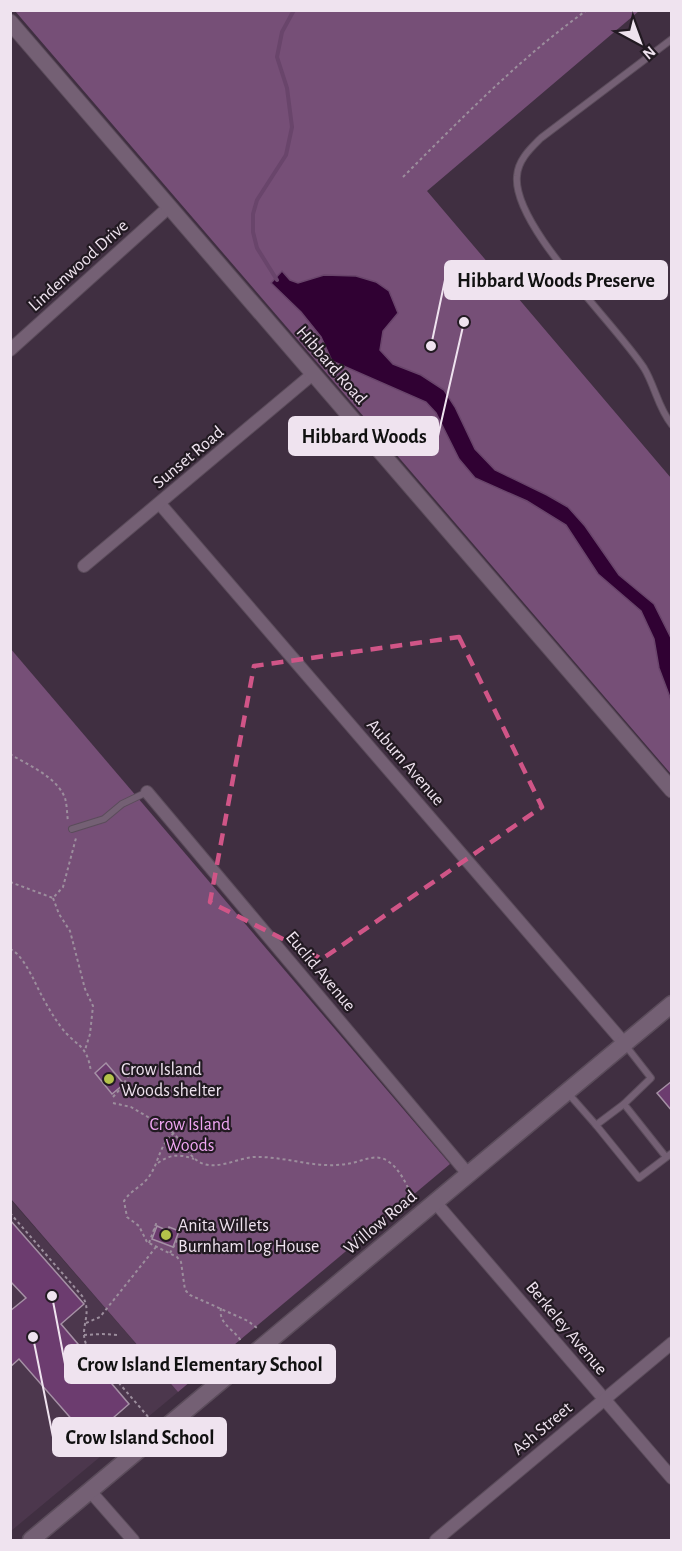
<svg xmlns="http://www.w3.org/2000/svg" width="682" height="1551" font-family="'Alegreya Sans',sans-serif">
<rect width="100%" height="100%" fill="#402f41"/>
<!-- built -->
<polygon fill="#4c374d" points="10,1199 178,1392 11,1531 10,1531"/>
<!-- green -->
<g fill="#764f77">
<polygon points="15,11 639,11 427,191 671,478 671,774"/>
<polygon points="10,648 450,1164 178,1392 11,1199"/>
</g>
<!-- water -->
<polygon fill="#300133" stroke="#69456b" stroke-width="1.5" points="282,271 290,280 298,283 324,275 356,276 376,282 389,291 398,313 383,331 380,350 393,364 421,375 444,390 455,407 475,449 495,470 547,495 568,507 585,526 619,575 654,604 671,638 671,700 659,668 654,639 641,611 598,574 566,525 527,501 475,478 459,459 436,413 426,402 332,361 321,337 301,312 271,283"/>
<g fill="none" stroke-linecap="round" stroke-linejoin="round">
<!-- stream -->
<polyline stroke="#69456b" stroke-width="4" points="277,280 257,248 253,232 253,214 257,200 286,155 292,127 287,88 277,57 282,32 294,10"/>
</g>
<!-- building -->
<g fill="#6c3c6f" stroke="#a590a5" stroke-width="1.5">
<polygon points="106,1063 124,1084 112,1094 95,1073"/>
<polygon points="672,1081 672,1111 657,1093"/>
<polygon points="10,1220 84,1304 61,1324 129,1404 89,1439 19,1359 10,1367 10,1311 26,1298 10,1281"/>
<polygon points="157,1226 168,1231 169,1227 179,1231 173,1247 152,1239"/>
</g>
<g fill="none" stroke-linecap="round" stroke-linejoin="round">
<defs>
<g id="service">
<path d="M672,39L541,138C530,149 518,160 517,176C512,226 615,323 644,368C655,386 658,408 672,425"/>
<polyline points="72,829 104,819 122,804 147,792"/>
<polyline points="626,1046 651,1078 624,1104 666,1157"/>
<polyline points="567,1092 596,1125"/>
<polyline points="624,1104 596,1125 639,1178 672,1153"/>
</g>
<g id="minor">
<polyline points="10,350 169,207"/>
<polyline points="160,504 624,1043"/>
<polyline points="84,566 314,373"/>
<polyline points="147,792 468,1174"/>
<polyline points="435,1202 672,1478"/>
<polyline points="90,1491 133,1540"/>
<polyline points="436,1540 672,1343"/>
</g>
<polyline id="tertiary" points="10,22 672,790"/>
<polyline id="secondary" points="31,1540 672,1004"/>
</defs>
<!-- service casing -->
<use href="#service" stroke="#5b4c5b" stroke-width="8"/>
<!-- minor casing -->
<use href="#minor" stroke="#5b4c5b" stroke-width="14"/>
<!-- tertiary casing -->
<use href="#tertiary" stroke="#5b4c5b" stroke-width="17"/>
<!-- secondary casing -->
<use href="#secondary" stroke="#5b4c5b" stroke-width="19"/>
<!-- path -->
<g stroke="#9c8e9d" stroke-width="2" stroke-dasharray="3 3" stroke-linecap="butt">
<path d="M403,177C461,119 520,58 587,10"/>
<path d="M10,754C29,766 56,776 65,798C67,805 67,814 68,822"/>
<polyline points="10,882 53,898 63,887 76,838"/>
<polyline points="53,898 59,914 70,931 85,989 93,1006 90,1034 85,1050"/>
<path d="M10,949C20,953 28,969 33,978C41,995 50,1012 61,1027C76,1047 87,1043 91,1072"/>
<polyline points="113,1097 121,1088 134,1067"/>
<path d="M113,1103L131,1107L168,1129C182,1138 188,1159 204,1164C220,1169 238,1158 254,1157C285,1156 315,1169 346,1164C359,1163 374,1153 386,1160C400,1168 406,1184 413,1198"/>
<path d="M174,1133C159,1144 159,1164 148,1178C141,1187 131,1190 124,1201L127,1217L139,1226L147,1242L177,1257L181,1262L185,1290L190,1295L248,1321L257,1328"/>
<path d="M158,1163C170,1154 180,1154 194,1159"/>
<path d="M10,1213L83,1297C93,1315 78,1329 87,1346L150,1419"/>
<polyline points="149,1243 156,1224 154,1232"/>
<polyline points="170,1253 178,1239 184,1243 184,1249"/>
<path d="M221,1308C218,1324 234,1329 241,1341"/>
<polyline points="86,1323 100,1317 156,1247"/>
<polyline points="84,1335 103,1334 118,1335"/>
</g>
<!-- service -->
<use href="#service" stroke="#746074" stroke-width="6"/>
<!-- minor -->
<use href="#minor" stroke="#746074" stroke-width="12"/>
<!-- tertiary -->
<use href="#tertiary" stroke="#746074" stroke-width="15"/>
<!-- secondary -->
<use href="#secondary" stroke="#746074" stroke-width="16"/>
</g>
<!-- marked area -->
<path fill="none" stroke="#d05587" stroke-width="4.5" stroke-dasharray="12 8" stroke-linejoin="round" d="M459,637L542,807L322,959L210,902L254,666Z"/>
<!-- markers -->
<g fill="#b4c24a" stroke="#221a22" stroke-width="2">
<circle cx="109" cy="1079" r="6"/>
<circle cx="166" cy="1235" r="6"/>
</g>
<g text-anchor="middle" stroke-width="4.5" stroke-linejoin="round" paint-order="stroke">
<!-- street labels -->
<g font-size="18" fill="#efe3ef" stroke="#221a22">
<text transform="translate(78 265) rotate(-42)" y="6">Lindenwood Drive</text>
<text transform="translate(332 365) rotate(49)" y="6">Hibbard Road</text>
<text transform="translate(188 457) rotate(-40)" y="6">Sunset Road</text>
<text transform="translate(406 762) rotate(49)" y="6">Auburn Avenue</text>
<text transform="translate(321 971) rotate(50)" y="6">Euclid Avenue</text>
<text transform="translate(380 1222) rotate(-40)" y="6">Willow Road</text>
<text transform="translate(567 1328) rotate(50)" y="6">Berkeley Avenue</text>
<text transform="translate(542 1428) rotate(-40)" y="6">Ash Street</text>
</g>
<!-- poi labels -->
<g font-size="18" fill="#efe3ef" stroke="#221a22" text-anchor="start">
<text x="121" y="1075">Crow Island<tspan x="121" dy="21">Woods shelter</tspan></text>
<text x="178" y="1231">Anita Willets<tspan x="178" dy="21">Burnham Log House</tspan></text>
</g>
<!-- park labels -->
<g font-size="18" fill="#efa6f2" stroke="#221a22">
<text x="190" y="1130">Crow Island<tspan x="190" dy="21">Woods</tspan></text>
</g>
</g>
<!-- callouts -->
<path fill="none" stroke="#efe3ef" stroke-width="2" d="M431 346L445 280M464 322L438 436M52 1296L65 1364M33 1337L53 1437"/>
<g fill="#efe3ef" stroke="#221a22" stroke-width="2">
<circle cx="431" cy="346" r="6"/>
<circle cx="464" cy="322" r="6"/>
<circle cx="52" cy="1296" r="6"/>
<circle cx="33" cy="1337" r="6"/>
</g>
<g fill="#efe3ef" stroke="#efe3ef" stroke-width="2">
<rect x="445" y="261" width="222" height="38" rx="6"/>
<rect x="289" y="417" width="149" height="38" rx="6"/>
<rect x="65" y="1345" width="270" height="38" rx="6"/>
<rect x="53" y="1418" width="173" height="38" rx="6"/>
</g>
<g font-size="20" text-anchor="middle" font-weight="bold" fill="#111">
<text x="556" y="287">Hibbard Woods Preserve</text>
<text x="364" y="443">Hibbard Woods</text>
<text x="200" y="1371">Crow Island Elementary School</text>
<text x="140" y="1444">Crow Island School</text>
</g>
<!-- border -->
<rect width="682" height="1551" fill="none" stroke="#efe3ef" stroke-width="24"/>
<!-- north arrow -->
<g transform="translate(640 42) rotate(139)" stroke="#221a22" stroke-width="4.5" paint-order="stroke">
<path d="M0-4.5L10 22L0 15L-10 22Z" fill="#efe3ef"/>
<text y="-9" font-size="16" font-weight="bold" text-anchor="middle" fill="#efe3ef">N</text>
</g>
</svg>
